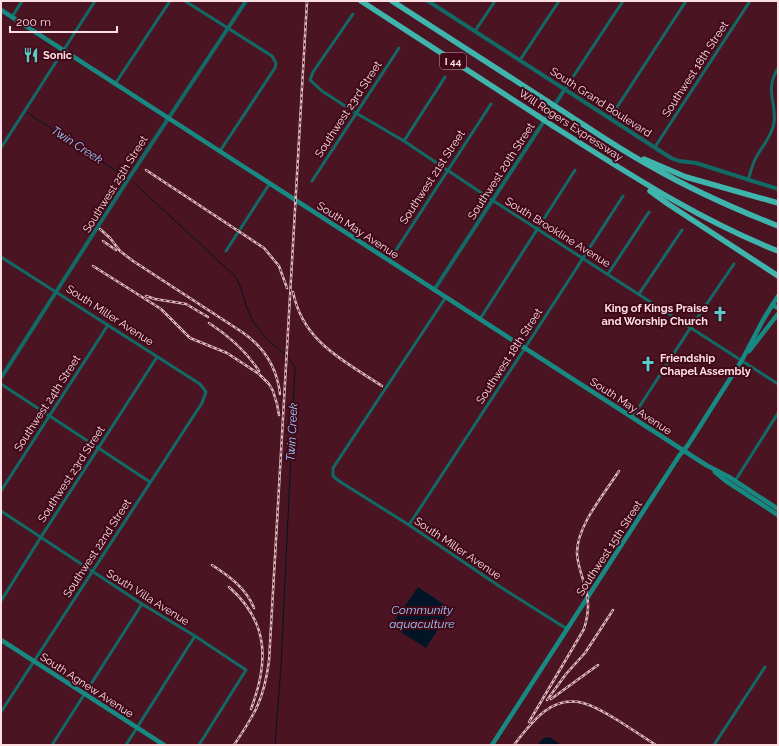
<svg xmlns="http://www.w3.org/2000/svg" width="779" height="746" font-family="Raleway,sans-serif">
<rect width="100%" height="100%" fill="#4b1422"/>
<!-- water -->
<g fill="#021527">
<polygon points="418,587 451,609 426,648 391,626"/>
<polygon points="550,737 561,745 537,745 544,738"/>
</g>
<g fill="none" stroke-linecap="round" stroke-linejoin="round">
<!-- stream -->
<g stroke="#021527" stroke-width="1">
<polyline points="28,113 125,177"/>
<path d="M133,182L236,277C244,292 245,310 255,324C259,329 264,336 269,341C279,351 288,354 295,368L281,666L275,745"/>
</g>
<!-- minor -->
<g stroke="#116a65" stroke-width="3">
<polyline points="185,1 272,56 276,63 275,68 220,151"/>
<polyline points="353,14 313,72 310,80 322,91 356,113 404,141 492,200 778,384"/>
<polyline points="12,17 22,1"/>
<polyline points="475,31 495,1"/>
<polyline points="520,60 559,1"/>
<polyline points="115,84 170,1"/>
<polyline points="565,89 623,1"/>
<polyline points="610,118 686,1"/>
<polyline points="404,141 445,77"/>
<polyline points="655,147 750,1"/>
<polyline points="1,148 95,1"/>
<path d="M748,180C751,172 752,163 757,156C763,145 772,136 774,123C777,101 764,92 778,68"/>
<polyline points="312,181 399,48"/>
<polyline points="226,251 270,183"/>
<polyline points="1,257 200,384 206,392 202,403 1,712"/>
<polyline points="389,261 491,104"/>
<polyline points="608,274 649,212"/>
<polyline points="639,294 682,230"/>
<polyline points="446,297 333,468 333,476 339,481 409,525 499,586 567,629"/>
<polyline points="480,319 575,170"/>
<polyline points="1,384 150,482"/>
<polyline points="632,418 691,327 734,264"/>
<polyline points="735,481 778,413"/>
<polyline points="1,491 108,325"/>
<polyline points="1,511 142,604 195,636 246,670 199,745"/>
<polyline points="409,525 525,348 623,196"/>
<polyline points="1,601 41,537 157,357"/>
<polyline points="52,745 142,604"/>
<polyline points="126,745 195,636"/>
<polyline points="714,745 765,667"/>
</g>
<!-- tertiary -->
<g stroke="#116a65" stroke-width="4">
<polyline points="428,1 671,158 679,161 696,163 778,189"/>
<polyline points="434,290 565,89"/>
<polyline points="1,378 127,181 246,1"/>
</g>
<!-- secondary -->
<g stroke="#178982" stroke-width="4.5">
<polyline points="1,10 706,465 729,477 778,509"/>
<polyline points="772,305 778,308"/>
<polyline points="749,351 778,314"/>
<polyline points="715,472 726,481 778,515"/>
<polyline points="1,640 164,745"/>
<polyline points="492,745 679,456 688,445 742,360 763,320 778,296"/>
</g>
<!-- motorway -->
<g stroke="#3fb4ac" stroke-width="5.5">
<polyline points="361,1 538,116"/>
<polyline points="392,1 547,101"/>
<path d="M561,110C592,130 622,151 654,168C694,191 735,209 778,226"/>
<path d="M553,126C626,172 697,219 778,251"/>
<polyline points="644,159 686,177 778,203"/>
<polyline points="650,191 668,204 778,276"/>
</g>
<defs>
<g id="rail">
<polyline points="146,170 264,248 279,266 287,288"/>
<path d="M100,229L110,238L120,251L133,261L242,332C264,347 277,368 280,394"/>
<polyline points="103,241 116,250"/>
<polyline points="93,266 161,309 190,338 227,353 259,374 269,384 273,391 277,404 279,415"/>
<path d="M293,292C303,342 343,360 382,386"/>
<polyline points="146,296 155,299 186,304 208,317"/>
<path d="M209,323C229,336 246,351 259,371"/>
<path d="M212,565C229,576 246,588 254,608"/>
<path d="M229,587C269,622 269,662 251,709"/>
<polyline points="551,699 598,665"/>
<polyline points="547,700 566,674 585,653 613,610"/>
<path d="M529,722L584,629C588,616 590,603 586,590C583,578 578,567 577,554C576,527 604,494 619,471"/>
<path d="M234,745C255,714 264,699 269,661L307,1"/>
<path d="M514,745C523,733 533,720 545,711C573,690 598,708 622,723C633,730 645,738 656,745"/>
</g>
</defs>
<!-- rail casing -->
<use href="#rail" stroke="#dbb9be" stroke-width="2.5"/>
<!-- rail -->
<use href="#rail" stroke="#400819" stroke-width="1" stroke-dasharray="3" stroke-linecap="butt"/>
<!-- motorway-bridge -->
<g stroke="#3fb4ac" stroke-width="5.5">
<polyline points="547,101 561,110"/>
<polyline points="538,116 553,126"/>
</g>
</g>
<!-- icons -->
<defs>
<symbol id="restaurant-bare" viewBox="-9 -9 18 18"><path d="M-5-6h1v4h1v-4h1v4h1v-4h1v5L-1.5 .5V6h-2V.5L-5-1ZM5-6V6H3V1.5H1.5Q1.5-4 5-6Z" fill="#55cec5" stroke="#400819" stroke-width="2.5" paint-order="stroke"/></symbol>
<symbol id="church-bare" viewBox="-9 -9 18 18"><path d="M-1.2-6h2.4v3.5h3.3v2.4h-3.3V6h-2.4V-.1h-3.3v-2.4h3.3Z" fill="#55cec5" stroke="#400819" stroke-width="2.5" paint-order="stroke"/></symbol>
</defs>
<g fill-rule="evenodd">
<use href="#restaurant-bare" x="20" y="44" width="22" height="22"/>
<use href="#church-bare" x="709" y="303" width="22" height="22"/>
<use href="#church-bare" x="637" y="353" width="22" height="22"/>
</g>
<g text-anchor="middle" stroke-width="4" stroke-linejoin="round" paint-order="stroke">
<!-- shield labels -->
<rect fill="#400819" stroke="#c49ea6" stroke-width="1" x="440" y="53" width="26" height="16" rx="3"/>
<g font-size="10" font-weight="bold" fill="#fddfe3">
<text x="453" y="65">I 44</text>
</g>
<!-- poi labels -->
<g font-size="11" font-weight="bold" fill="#fddfe3" stroke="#400819" text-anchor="start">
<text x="43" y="59">Sonic</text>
<text x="708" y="312" text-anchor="end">King of Kings Praise<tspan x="708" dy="13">and Worship Church</tspan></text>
<text x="660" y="362">Friendship<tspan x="660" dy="13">Chapel Assembly</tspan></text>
</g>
<!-- street labels -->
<g font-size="11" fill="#fddfe3" stroke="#400819">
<text transform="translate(695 69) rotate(-57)" y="4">Southwest 18th Street</text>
<text transform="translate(601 102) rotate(33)" y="4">South Grand Boulevard</text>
<text transform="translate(348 109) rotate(-57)" y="4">Southwest 23rd Street</text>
<text transform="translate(571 125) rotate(33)" y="4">Will Rogers Expressway</text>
<text transform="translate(501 171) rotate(-57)" y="4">Southwest 20th Street</text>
<text transform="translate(432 177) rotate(-57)" y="4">Southwest 21st Street</text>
<text transform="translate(115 184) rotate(-58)" y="4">Southwest 25th Street</text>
<text transform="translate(358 230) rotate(33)" y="4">South May Avenue</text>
<text transform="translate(558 232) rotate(32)" y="4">South Brookline Avenue</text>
<text transform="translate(110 315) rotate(33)" y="4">South Miller Avenue</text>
<text transform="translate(509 356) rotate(-57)" y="4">Southwest 18th Street</text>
<text transform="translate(47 403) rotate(-57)" y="4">Southwest 24th Street</text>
<text transform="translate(631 406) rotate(33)" y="4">South May Avenue</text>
<text transform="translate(71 474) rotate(-57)" y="4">Southwest 23rd Street</text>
<text transform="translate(97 548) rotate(-57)" y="4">Southwest 22nd Street</text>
<text transform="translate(458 548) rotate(34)" y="4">South Miller Avenue</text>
<text transform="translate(609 548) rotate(-57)" y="4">Southwest 15th Street</text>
<text transform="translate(148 597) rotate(32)" y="4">South Villa Avenue</text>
<text transform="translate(87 685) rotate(33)" y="4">South Agnew Avenue</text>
</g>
<!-- water labels -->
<g font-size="12" font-style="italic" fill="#9acbfc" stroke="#400819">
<text transform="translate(77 145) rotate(33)" y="4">Twin Creek</text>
<text transform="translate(292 432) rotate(-87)" y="4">Twin Creek</text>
<text x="422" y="614">Community<tspan x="422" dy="14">aquaculture</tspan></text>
</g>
</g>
<!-- border -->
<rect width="779" height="746" fill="none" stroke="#fddfe3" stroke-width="4"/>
<!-- scale -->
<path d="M10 26v6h107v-6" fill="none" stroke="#fddfe3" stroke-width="2"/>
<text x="16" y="26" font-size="12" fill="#fddfe3" stroke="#400819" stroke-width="3" paint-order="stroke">200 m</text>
</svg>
